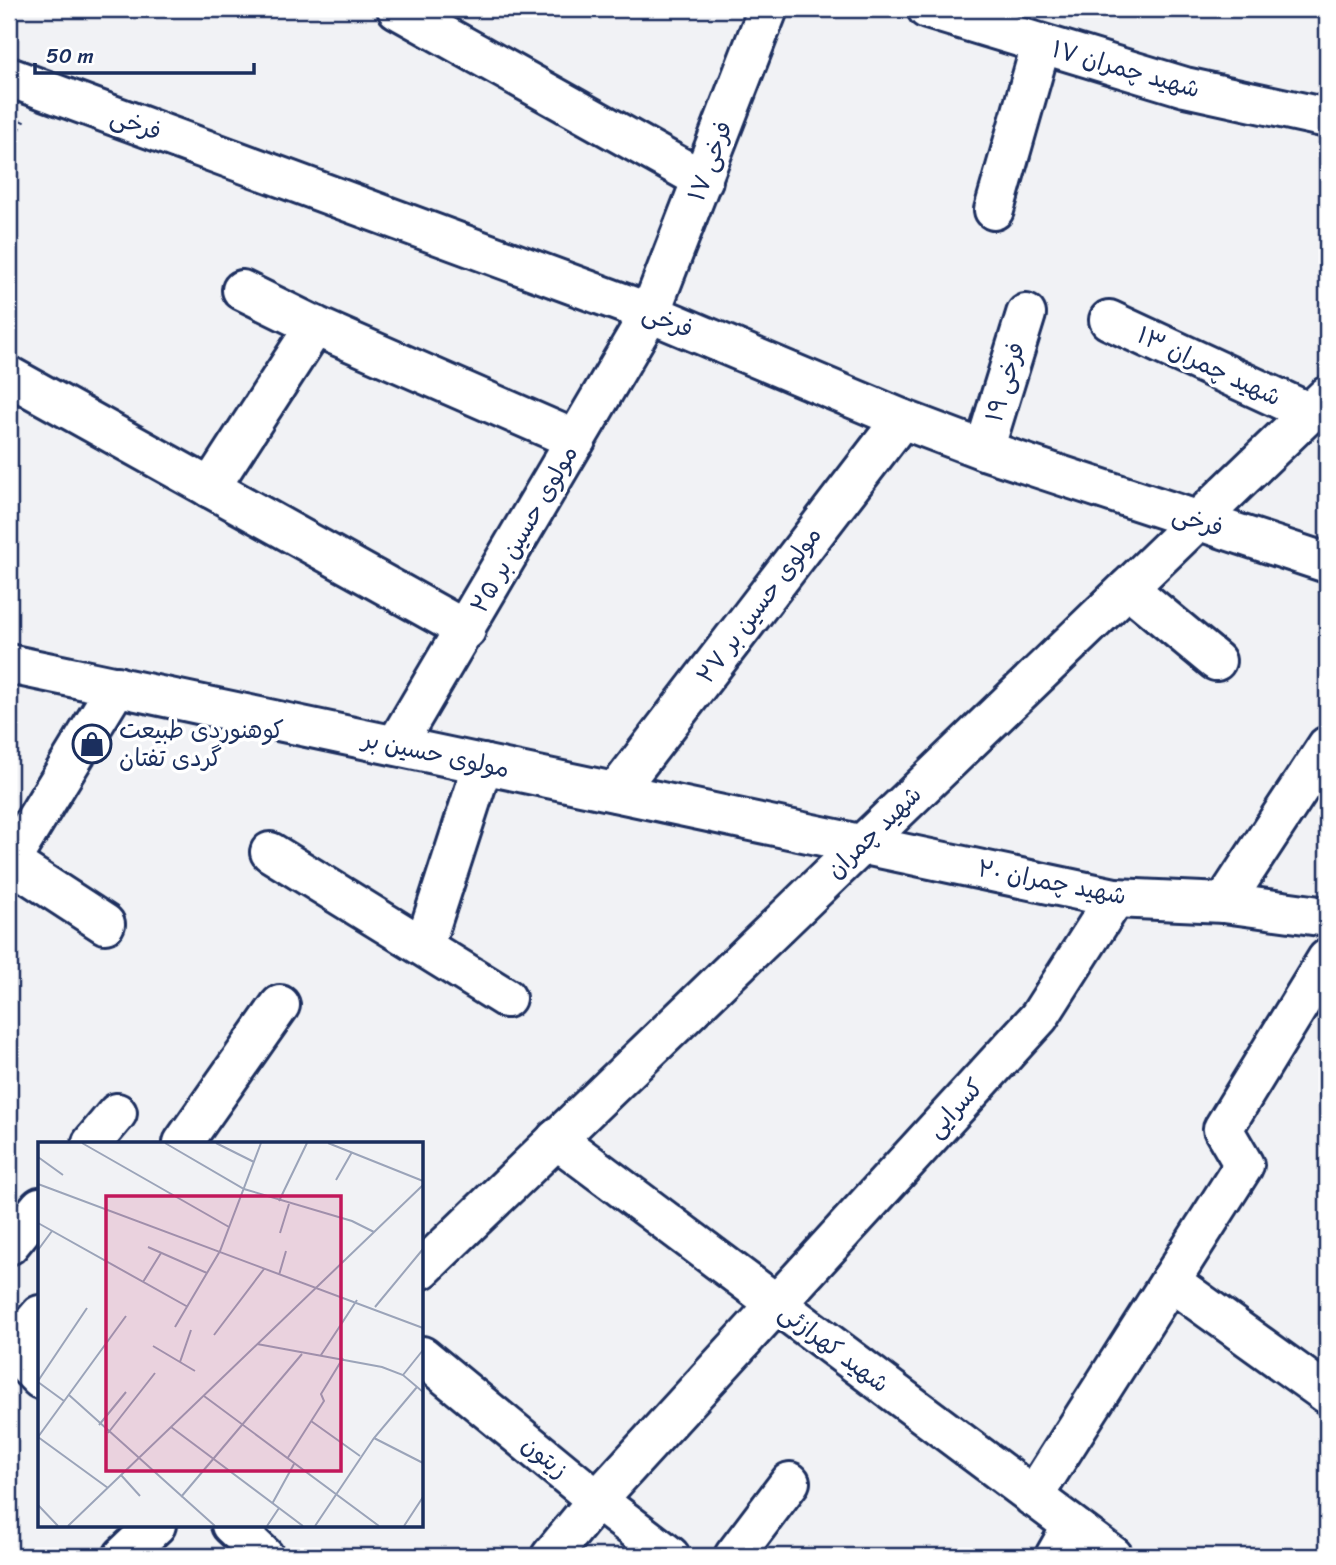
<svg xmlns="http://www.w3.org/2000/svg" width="1336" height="1565" font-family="Sriracha,'Playpen Sans Arabic',sans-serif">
<rect width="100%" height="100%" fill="#f1f2f5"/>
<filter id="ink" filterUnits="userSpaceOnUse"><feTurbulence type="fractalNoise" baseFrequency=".0143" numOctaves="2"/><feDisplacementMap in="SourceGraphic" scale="14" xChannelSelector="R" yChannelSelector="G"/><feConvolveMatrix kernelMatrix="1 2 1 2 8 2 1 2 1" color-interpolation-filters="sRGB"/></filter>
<g filter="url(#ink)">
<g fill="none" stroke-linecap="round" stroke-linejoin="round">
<defs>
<g id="minor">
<polyline points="397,9 703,180"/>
<polyline points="927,9 1185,87 1327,118"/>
<polyline points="9,77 650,313 902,419 984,450 1327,563"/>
<polyline points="994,210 1041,45"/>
<polyline points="242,290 315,326 576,440"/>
<polyline points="1109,320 1310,413"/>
<polyline points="9,376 466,630"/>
<polyline points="984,450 1026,314"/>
<polyline points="210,488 315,326"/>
<polyline points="1128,588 1216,661"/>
<polyline points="9,664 1115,898 1224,903 1327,917"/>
<polyline points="396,745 650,313 768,9"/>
<polyline points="616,792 902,419"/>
<polyline points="270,852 506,998"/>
<polyline points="10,862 105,924"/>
<polyline points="9,863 117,686"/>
<polyline points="1224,903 1327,746"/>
<polyline points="424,946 483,764"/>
<polyline points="556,1139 1113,1556"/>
<polyline points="92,1143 117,1113"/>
<polyline points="183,1143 280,1005"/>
<polyline points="9,1245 40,1207"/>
<polyline points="422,1269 1327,396"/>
<polyline points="1170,1281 1327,1394"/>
<polyline points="9,1347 40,1379"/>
<polyline points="11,1349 40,1315"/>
<polyline points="422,1356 597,1500 670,1556"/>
<polyline points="1033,1497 1244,1165 1223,1129 1327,959"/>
<polyline points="231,1525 264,1556"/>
<polyline points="123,1556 156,1525"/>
<polyline points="551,1556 597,1500 1039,1017 1115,898"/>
<polyline points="734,1556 790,1482"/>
<polyline points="1055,1556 1072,1526"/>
</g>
</defs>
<!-- minor casing -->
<use href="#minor" stroke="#1b2f5e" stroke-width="44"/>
<!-- path -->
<polyline stroke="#1b2f5e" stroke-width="4.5" stroke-dasharray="2 5" stroke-linecap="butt" points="9,147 25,117"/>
<!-- minor -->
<use href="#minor" stroke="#fff" stroke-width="38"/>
</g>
</g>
<!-- icons -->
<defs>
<symbol id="shop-ring" viewBox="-11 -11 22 22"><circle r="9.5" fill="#fff" stroke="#1b2f5e" stroke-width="1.5"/><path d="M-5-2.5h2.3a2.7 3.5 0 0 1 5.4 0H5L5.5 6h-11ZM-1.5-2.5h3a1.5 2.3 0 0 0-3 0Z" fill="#1b2f5e"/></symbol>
</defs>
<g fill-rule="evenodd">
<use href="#shop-ring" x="70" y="722" width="44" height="44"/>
</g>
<g text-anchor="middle" stroke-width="7" stroke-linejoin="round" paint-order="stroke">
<!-- street labels -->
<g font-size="24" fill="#1b2f5e" stroke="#fff">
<text transform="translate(1126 69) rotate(16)" y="8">شهید چمران ۱۷</text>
<text transform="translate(136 124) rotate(20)" y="8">فرخی</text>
<text transform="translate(710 161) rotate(-69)" y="8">فرخی ۱۷</text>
<text transform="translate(668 321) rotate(22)" y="8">فرخی</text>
<text transform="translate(1209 366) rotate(25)" y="8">شهید چمران ۱۳</text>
<text transform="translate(1005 382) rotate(-73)" y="8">فرخی ۱۹</text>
<text transform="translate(1198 521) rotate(18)" y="8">فرخی</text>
<text transform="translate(524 529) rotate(-60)" y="8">مولوی حسین بر ۲۵</text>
<text transform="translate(759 605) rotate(-53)" y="8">مولوی حسین بر ۲۷</text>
<text transform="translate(436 754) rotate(12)" y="8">مولوی حسین بر</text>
<text transform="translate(874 832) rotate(-44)" y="8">شهید چمران</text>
<text transform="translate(1052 882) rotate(11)" y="8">شهید چمران ۲۰</text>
<text transform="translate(955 1108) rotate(-47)" y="8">کسرایی</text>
<text transform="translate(834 1348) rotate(37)" y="8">شهید کهرازئی</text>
<text transform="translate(545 1457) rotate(39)" y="8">زیتون</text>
</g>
<!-- poi labels -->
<g font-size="24" fill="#1b2f5e" stroke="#fff" text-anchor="start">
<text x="119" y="738">کوهنوردی طبیعت<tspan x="119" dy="28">گردی تفتان</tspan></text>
</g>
</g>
<!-- overview -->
<g transform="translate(38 1142)">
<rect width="385" height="385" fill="#f1f2f5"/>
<path fill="none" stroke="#9ba4b9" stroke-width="2" d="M44,1L191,85M127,1L206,47L314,79L336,90M178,1L216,20M290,1L385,39M0,15L25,33M298,38L314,10M0,42L385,186M241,59L269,1M0,81L150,165M242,91L251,62M110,105L169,131M0,108L14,89M241,133L248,109M105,140L123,111M337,165L385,107M137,185L182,109L223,1M176,193L226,127M219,202L344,225L365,233L385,250M115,204L157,229M283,213L319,158M142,220L153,188M365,233L385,208M0,239L49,166M0,240L26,259M31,253L177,384M166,254L341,384M273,279L322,314M61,283L88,250M133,285L265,384M70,291L117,231M0,295L88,174M0,295L70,346M336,296L385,321M249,317L286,259L283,252L305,216M83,333L102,354M143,355L264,212M234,362L256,322M0,363L20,384M30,384L385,43M229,384L241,366M277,384L336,296L379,245M366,384L385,355"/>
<path fill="#c2185b" fill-opacity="0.15" stroke="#c2185b" stroke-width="3.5" d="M68,54H303V329H68Z"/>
<rect width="385" height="385" fill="none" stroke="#1b2f5e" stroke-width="3.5"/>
</g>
<!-- margin -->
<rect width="1336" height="1565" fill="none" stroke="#fff" stroke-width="35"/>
<rect x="18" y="18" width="1301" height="1530" fill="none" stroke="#1b2f5e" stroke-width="2.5" filter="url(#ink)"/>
<!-- scale -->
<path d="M35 63v10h219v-10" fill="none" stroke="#1b2f5e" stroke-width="3.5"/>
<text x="46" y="63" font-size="21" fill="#1b2f5e" stroke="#ffffff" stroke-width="5" paint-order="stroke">50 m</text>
</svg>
